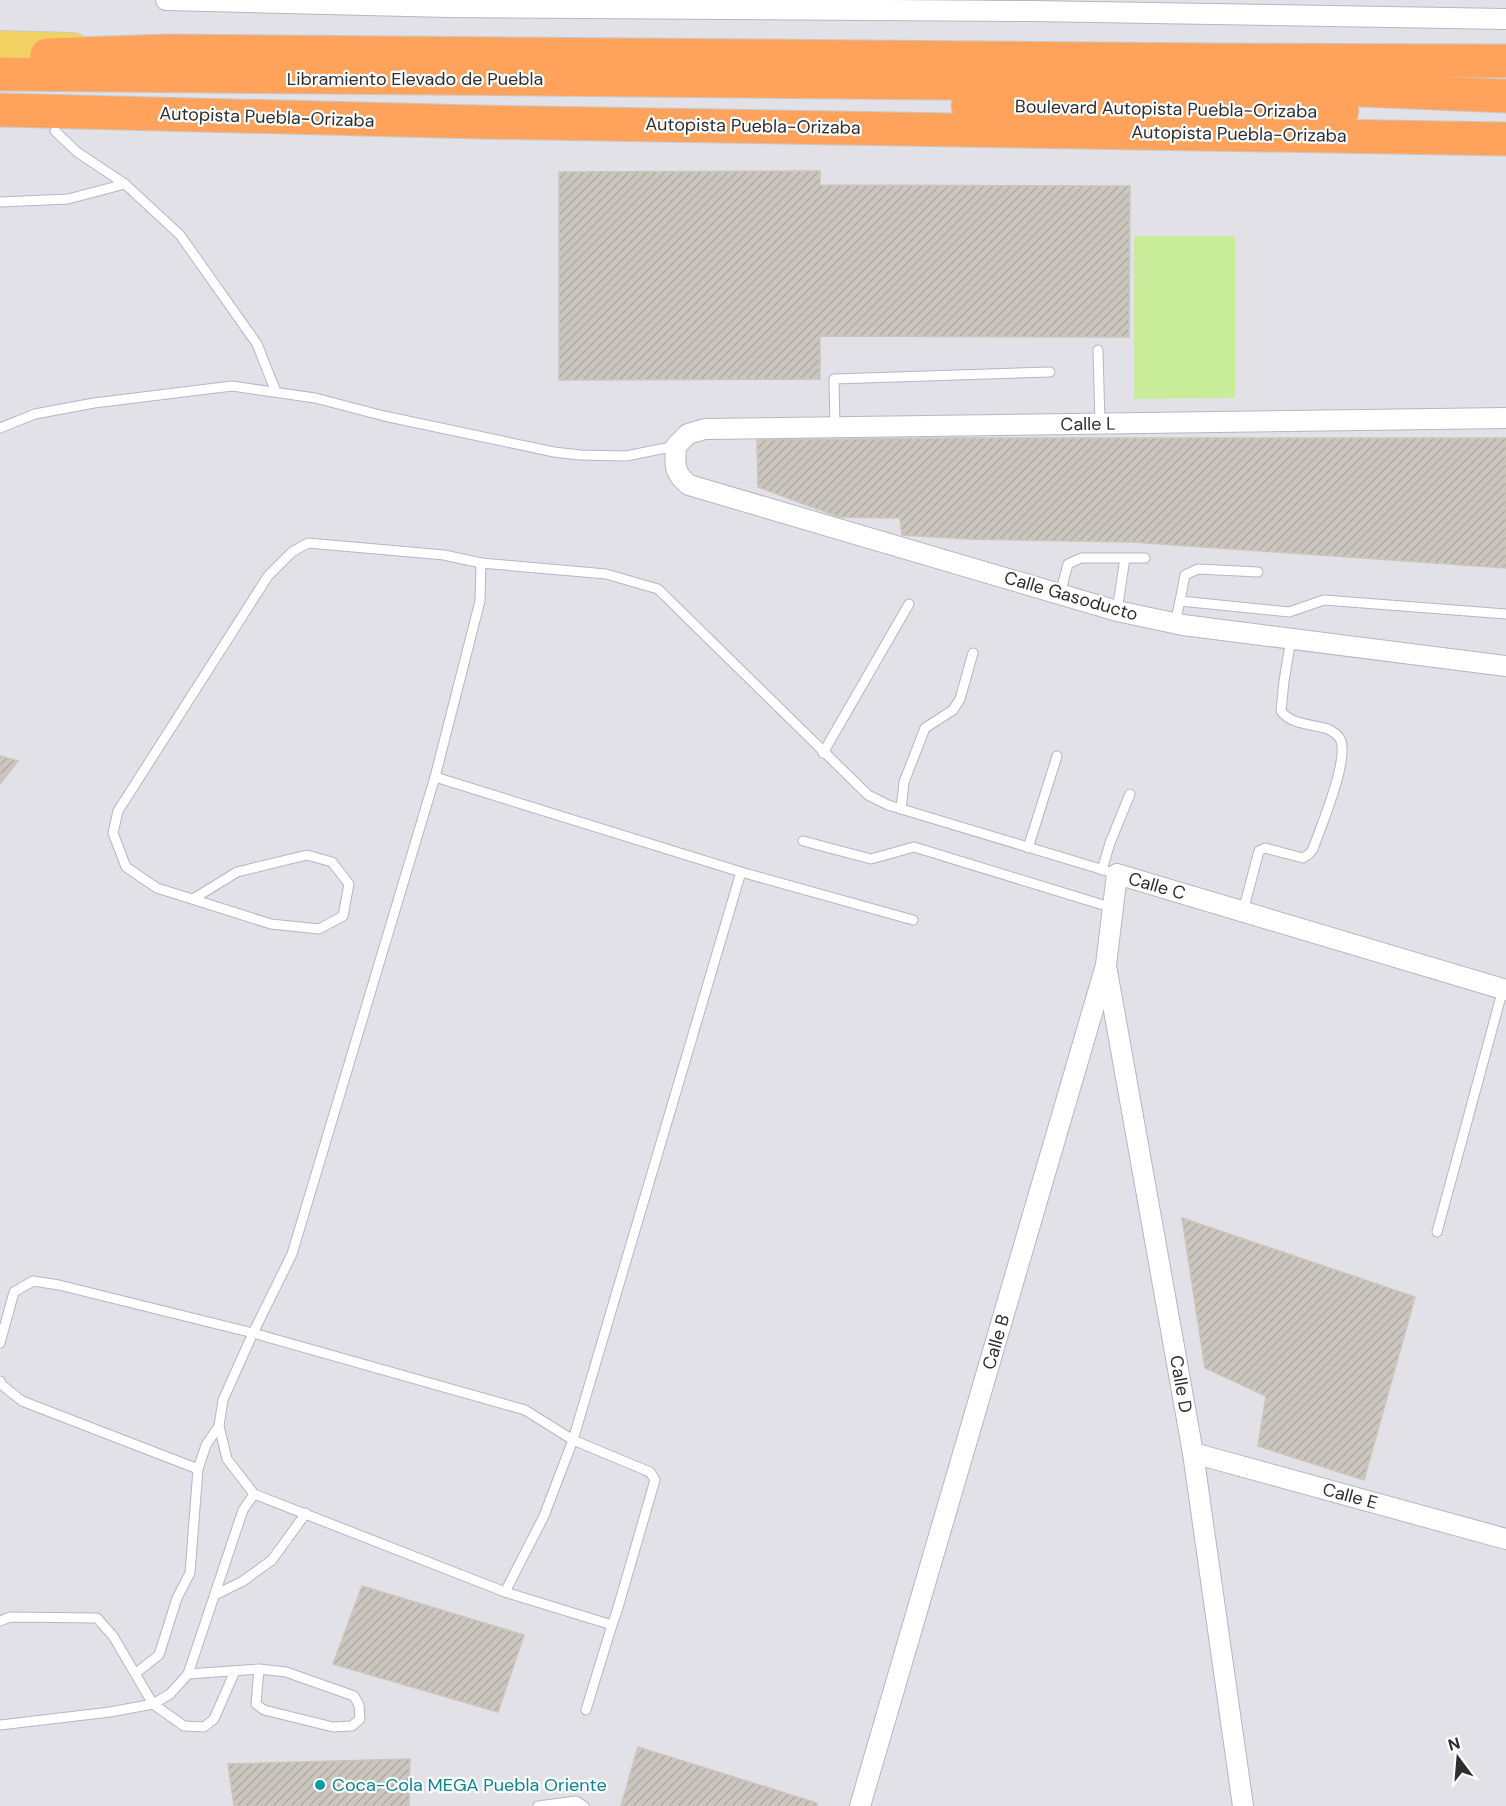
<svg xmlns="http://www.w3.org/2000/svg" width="1506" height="1806" font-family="'DM Sans',sans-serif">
<defs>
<pattern id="building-hatch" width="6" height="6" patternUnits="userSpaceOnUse" patternTransform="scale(1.5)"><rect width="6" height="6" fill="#cbc7bf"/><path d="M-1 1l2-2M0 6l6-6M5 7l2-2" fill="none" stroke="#afaba4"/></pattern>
</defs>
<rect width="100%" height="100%" fill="#efe9e1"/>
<!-- industrial -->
<rect fill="#e3e1e8" x="0" y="0" width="1506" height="1806"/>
<!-- pitch -->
<polygon fill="#c9ec9a" points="1134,236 1235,236 1235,398 1134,399"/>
<!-- building -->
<g fill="url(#building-hatch)" stroke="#cbc5ba" stroke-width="1.5">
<polygon points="820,171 820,185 1130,186 1129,337 820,336 820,379 559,380 559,172"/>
<polygon points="960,438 1506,438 1506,568 1132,542 968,539 902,535 900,518 839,517 758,487 757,440"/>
<polygon points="0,756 18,761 0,784"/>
<polygon points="1182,1218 1415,1297 1364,1480 1258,1446 1266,1396 1205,1368"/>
<polygon points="362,1586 524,1635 498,1712 333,1664"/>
<polygon points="638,1747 817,1803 817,1806 621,1806"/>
<polygon points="410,1759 409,1806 234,1806 228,1764"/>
</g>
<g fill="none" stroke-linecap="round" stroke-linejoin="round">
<defs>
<g id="service">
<polyline points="55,131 77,152 125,184 180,235 257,344 276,392"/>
<polyline points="0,202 68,199 125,184"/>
<polyline points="1098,350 1100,424"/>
<polyline points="835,427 834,379 1050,372"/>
<polyline points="0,428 35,414 94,403 232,386 315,398 384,416 554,452 580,455 626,456 676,446"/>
<polyline points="481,563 606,574 658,589 868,795 888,805 1117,874"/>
<polyline points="1060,594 1068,564 1081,558 1145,558"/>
<polyline points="1180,601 1185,575 1198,569 1258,572"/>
<polyline points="1117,611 1125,558"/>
<polyline points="1175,623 1180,601 1289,612 1324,600 1506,614"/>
<polyline points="823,753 909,604"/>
<polyline points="435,777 741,872 913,920"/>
<polyline points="901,809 904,782 925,728 953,710 960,699 973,653"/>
<polyline points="803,841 871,859 914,847 1113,908"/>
<polyline points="1028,848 1057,756"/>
<polyline points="1102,870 1110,843 1130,794"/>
<polyline points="193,899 237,872 307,855 332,862 349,884 343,916 319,929 271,924 157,888 126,867 113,833 118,811 268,576 292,552 308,543 444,555 481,563 480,601 435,777 292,1254 253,1333 223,1400 219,1426 227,1459 254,1494"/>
<path d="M1243,911L1259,851L1265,848L1303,858L1309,854L1313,849C1321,826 1348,763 1341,741C1339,735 1334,732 1328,729C1313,724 1291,725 1281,711L1284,681L1291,639"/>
<polyline points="1437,1232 1503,989"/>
<polyline points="0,1343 14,1292 33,1281 59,1285 253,1333 525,1410 573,1440 544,1516 505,1592 254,1494 243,1510 188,1674 170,1694 153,1704 110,1712 0,1725"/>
<polyline points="0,1381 2,1385 22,1401 198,1469"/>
<polyline points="505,1592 612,1625 617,1611 655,1480 650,1472 573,1440 741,872"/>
<polyline points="215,1595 243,1581 272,1560 306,1513"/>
<polyline points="0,1621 10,1617 97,1618 113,1636 153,1704 184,1726 204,1727 214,1719 235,1671"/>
<polyline points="136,1673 159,1655 177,1598 190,1573 198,1469 206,1445 219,1426"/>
<polyline points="188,1674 259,1669 286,1672 354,1696 359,1705 360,1719 352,1726 333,1727 264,1710 256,1704 259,1669"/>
<polyline points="586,1710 612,1625"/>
<polyline points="538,1806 576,1801 584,1806"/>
</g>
<g id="minor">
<polyline points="166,0 448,7 1032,11 1506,19"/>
<path d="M1506,418L705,429L688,434L676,446C675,465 673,472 689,485L1117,611L1183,625L1506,666"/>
<polyline points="1107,971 1193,1453 1243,1806"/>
<polyline points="1193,1453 1506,1539"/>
<polyline points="860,1806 1106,965 1117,874 1506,990"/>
</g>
<polyline id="primary" points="0,46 73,48"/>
<g id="motorway">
<polyline points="47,55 169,51 1215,60 1506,61"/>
<polyline points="0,74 1264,86 1506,96"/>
<polyline points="968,106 1342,111"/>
<polyline points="0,110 479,122 1506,139"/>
</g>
</defs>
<!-- service casing -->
<use href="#service" stroke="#b4b7c1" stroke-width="11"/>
<!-- minor casing -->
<use href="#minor" stroke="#b4b7c1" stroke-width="22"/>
<!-- primary casing -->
<use href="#primary" stroke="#c9c9c9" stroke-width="32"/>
<!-- motorway casing -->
<use href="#motorway" stroke="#c9c9c9" stroke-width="35"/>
<!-- service -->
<use href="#service" stroke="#fff" stroke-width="9"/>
<!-- minor -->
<use href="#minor" stroke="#fff" stroke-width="20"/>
<!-- primary -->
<use href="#primary" stroke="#f2d163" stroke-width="30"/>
<!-- motorway -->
<use href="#motorway" stroke="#ffa35c" stroke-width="33"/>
</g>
<!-- markers -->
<circle fill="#0f9aa8" stroke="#fff" stroke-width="2" cx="320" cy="1785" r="6"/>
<g text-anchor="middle" stroke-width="4.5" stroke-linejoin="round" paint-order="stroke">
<!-- street labels -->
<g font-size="18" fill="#2e2e2e" stroke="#fff">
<text x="415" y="85">Libramiento Elevado de Puebla</text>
<text transform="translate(1166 109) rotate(1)" y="6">Boulevard Autopista Puebla-Orizaba</text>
<text transform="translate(267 117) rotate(2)" y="6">Autopista Puebla-Orizaba</text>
<text transform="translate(753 126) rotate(1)" y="6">Autopista Puebla-Orizaba</text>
<text transform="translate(1239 134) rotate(1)" y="6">Autopista Puebla-Orizaba</text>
<text transform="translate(1088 424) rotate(-1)" y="6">Calle L</text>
<text transform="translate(1071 596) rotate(16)" y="6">Calle Gasoducto</text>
<text transform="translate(1157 886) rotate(16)" y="6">Calle C</text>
<text transform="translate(996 1342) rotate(-74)" y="6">Calle B</text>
<text transform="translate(1181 1384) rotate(80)" y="6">Calle D</text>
<text transform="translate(1350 1496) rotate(15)" y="6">Calle E</text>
</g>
<!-- culture labels -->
<g font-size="18" fill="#0d838f" stroke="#fff" text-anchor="start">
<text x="332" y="1791">Coca-Cola MEGA Puebla Oriente</text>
</g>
</g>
<!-- north arrow -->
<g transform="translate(1458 1758) rotate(344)" stroke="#ffffff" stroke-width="4.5" paint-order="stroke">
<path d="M0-4.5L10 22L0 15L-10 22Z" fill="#2e2e2e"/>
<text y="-9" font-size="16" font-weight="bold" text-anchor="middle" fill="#2e2e2e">N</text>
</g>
</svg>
